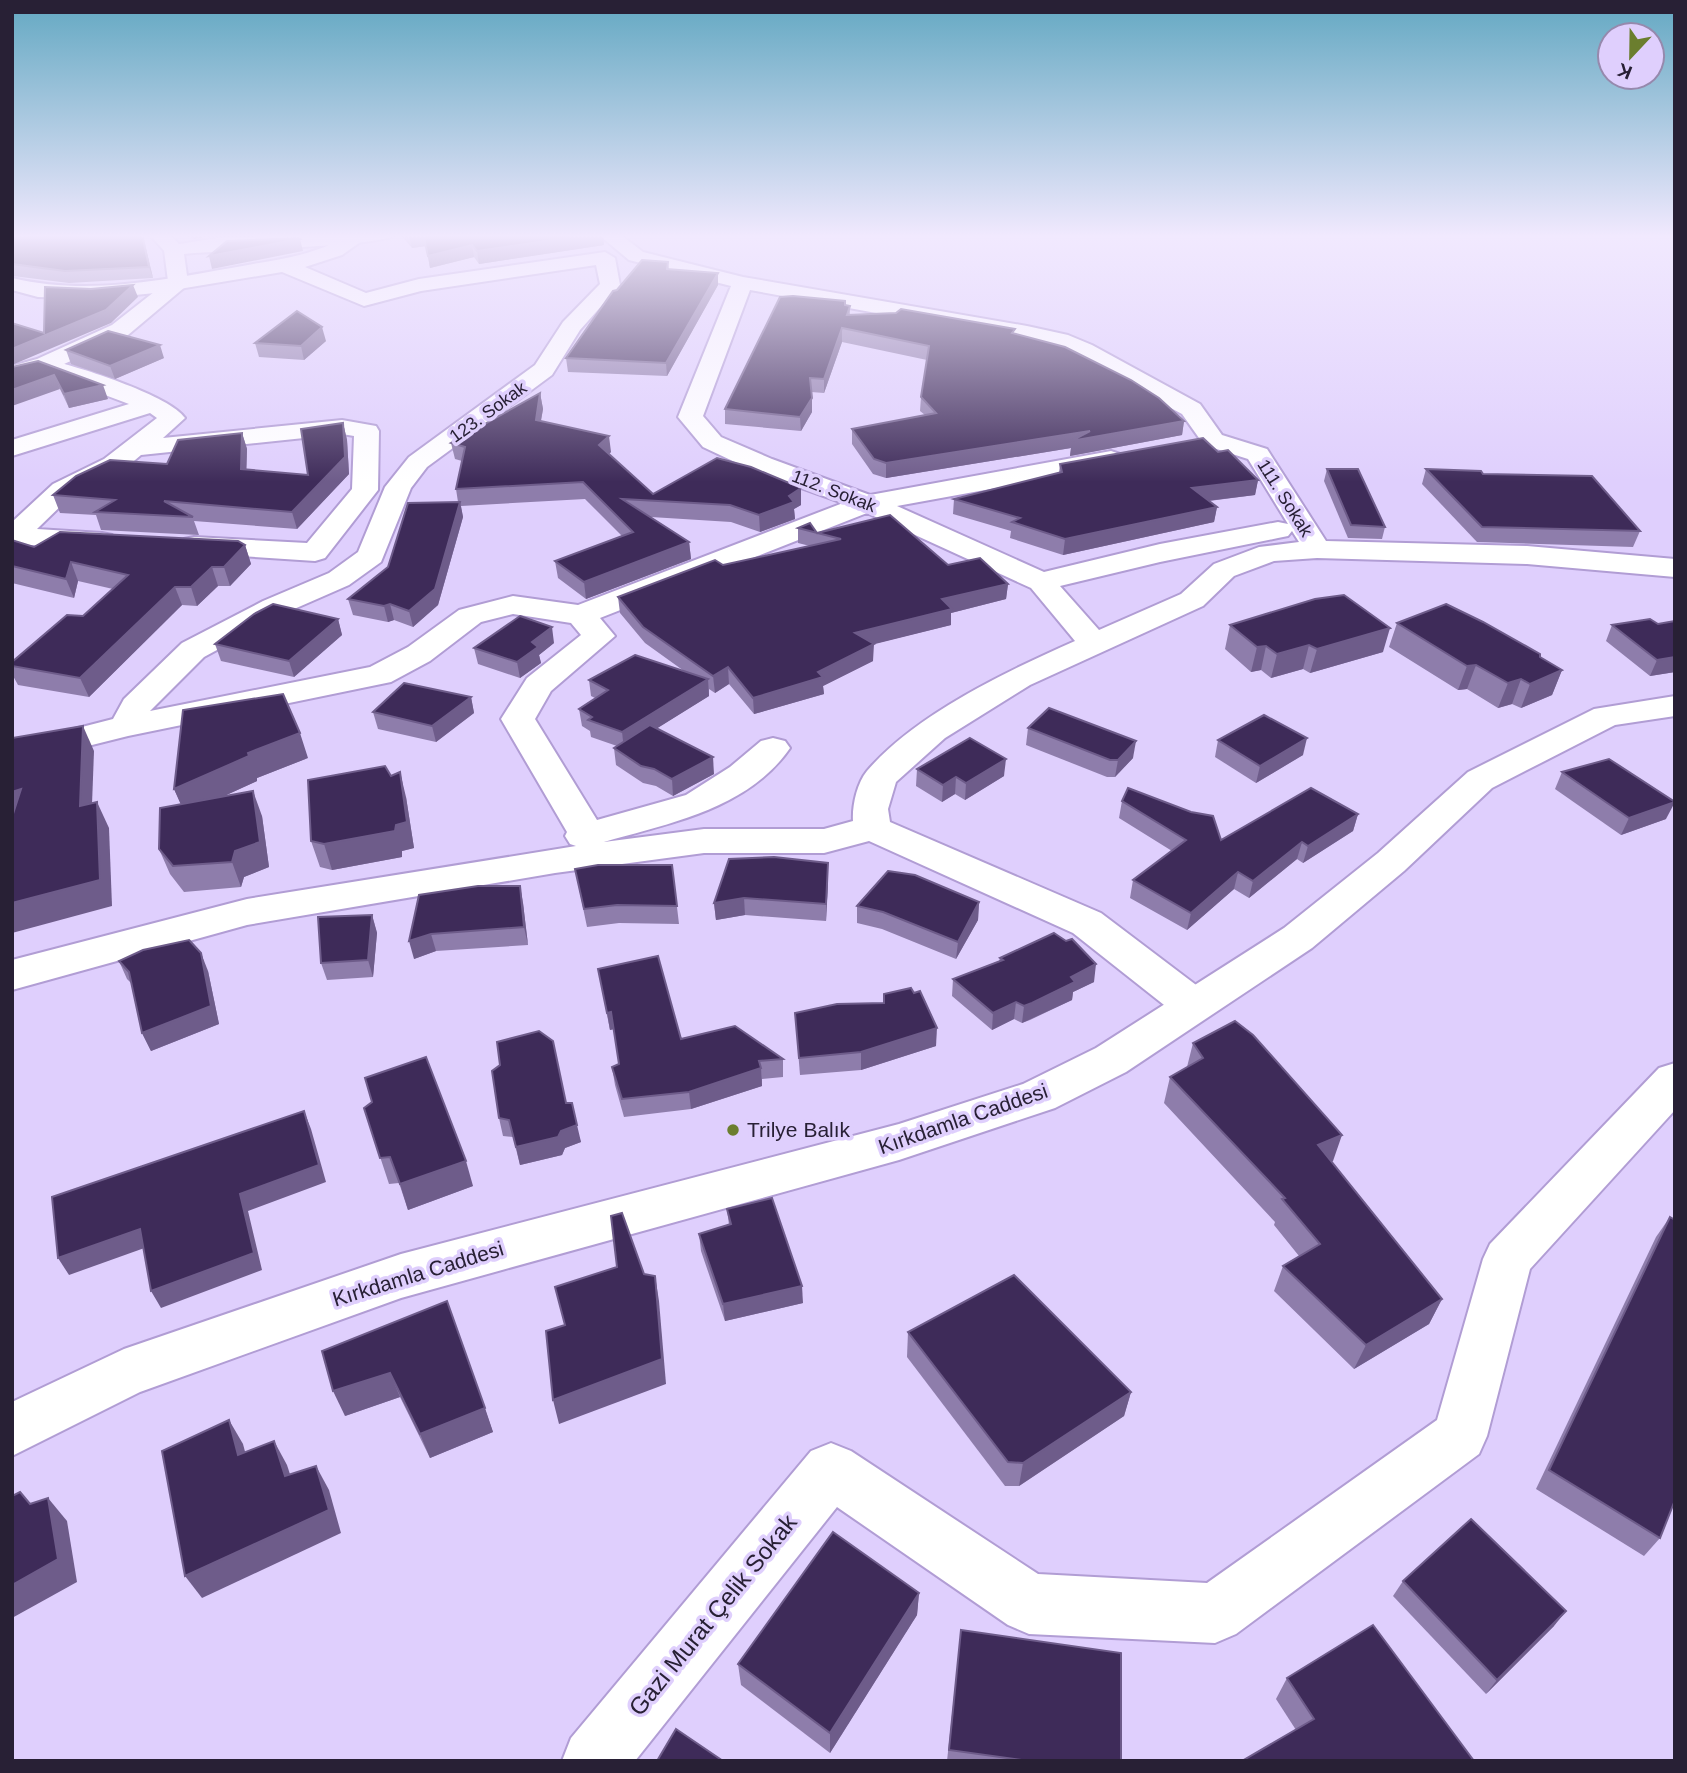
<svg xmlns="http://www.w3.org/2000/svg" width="1687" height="1773" font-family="Arial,sans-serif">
<rect width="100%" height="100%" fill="#dfcffd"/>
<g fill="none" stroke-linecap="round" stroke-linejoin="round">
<defs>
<g id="minor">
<polygon points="149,234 170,234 184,250 174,256 167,254"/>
<path d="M349,234H363L366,238L342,255L305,267L366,293L419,279L605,252L615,258L620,285L580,330L552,375L427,467L411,488L381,562L349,585L285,613L204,657L150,711L370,667L408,647L459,610L513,596L578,605L843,503L754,471L703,447L678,417L731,286L629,260L598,234H620L643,252L743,277L1027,326L1068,335L1092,345L1200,404L1222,435L1267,449L1326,541L1527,546L1675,559V577L1527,564L1317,558L1274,561L1234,576L1203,606L1030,685L945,738L896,782L888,809L890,822L1101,913L1208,994L1214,1005L1208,1016L1193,1020L1178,1016L1073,933L869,841L824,853H704L555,873L247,925L12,990V960L247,899L576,846L570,844L565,836L567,832L501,719L527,678L581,635L571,623L513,614L481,622L430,661L391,682L128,736L12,765V745L113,719L124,699L182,643L263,601L329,573L358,552L385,487L409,457L535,365L563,322L600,284L596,265L421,291L364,306L282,272L155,293L95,299L38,297L12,290V278C88,296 162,280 237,267C277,259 314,257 349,234ZM750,290L1053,345L1182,414L1204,445L1248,459L1288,524L1278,522L1160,544L1044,572L897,506L1111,467L1120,464L1124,459L1120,454L1111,451L870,495L772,459L721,437L703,416ZM867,513L1031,588L1075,641C1007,671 916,714 867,771C857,783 852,806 853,821L824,829H704L604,842C670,823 748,809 790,748L785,741L773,738L761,741L730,767L686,795L597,820L535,719L551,691L615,636L600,618ZM1292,531L1299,542L1259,547L1214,564L1181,594L1099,630L1060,586L1160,562L1278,538L1288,536Z"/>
<path d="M57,362C85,369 170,396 185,418L163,438L342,420L376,426L379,431L378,490L325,558L315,561L194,553L184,551L180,545L184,539L194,537L307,543L352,489L354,436L342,434L141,455L122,471L71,496L37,529L102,533L112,535L116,541L112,547L102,549L12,544V522L53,484L104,459L157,418L150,413L12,456V440L129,404L49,374L45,369L49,364Z"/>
<polygon points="1675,1063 1675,1110 1530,1269 1487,1436 1479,1454 1236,1634 1215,1643 1029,1634 1008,1625 837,1507 635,1761 562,1761 571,1738 811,1451 831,1443 851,1451 1038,1574 1207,1583 1437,1420 1483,1259 1490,1244 1659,1068"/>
</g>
<g id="tertiary">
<path d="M314,234H397C386,247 215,250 184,254L188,283L185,287L128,335L53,369L12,380V366L37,359L112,325L168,281L164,250L167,246L217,238Z"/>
<polygon points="1675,696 1675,716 1615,725 1492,788 1404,871 1312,948 1126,1072 1055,1108 899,1160 401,1298 140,1392 12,1456 12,1402 124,1349 401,1254 899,1124 1023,1084 1096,1048 1284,928 1378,853 1468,772 1594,709"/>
</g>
</defs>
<!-- minor casing -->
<use href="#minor" stroke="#b19dd4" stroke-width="4"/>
<!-- tertiary casing -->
<use href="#tertiary" stroke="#b19dd4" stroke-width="4"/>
<!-- minor -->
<use href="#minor" fill="#fff" fill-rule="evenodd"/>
<!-- tertiary -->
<use href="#tertiary" fill="#fff" fill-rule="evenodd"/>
</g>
<!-- wall -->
<g fill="#8e7dab">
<polygon points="12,234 144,240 153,278 69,283 13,276"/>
<polygon points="181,234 249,234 217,235 194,239"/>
<polygon points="400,234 603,234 604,245 479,264 474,257 430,268 426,246 412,248"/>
<polygon points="668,262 669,269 718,273 718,285 667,376 568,372 566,358 617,290"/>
<polygon points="845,301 845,305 850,306 850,314 1015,334 1184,421 1182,435 1070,456 1071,448 886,478 873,474 852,444 852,429 925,415 920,411 921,397 927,360 842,342 824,393 811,392 812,412 801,431 725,424 725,409"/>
<polygon points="326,341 304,360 259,357 255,343"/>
<polygon points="66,350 164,358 115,379 71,364"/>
<polygon points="38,361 108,399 69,408 60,389"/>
<polygon points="540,393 543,409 541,421 611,452 609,454 653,494 801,488 801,505 794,509 795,519 760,532 731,522 651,517 689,542 691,559 586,599 558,578 555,561 622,536 585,499 461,506 463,517 438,605 413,627 394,620 388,622 353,615 348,599 388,567 458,502 456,489 462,461 455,459 451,443"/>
<polygon points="343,423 347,440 349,474 297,529 194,521 199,535 101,530 96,515 60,513 53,495 167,464 242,433 247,449 246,470 308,475"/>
<polygon points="1218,452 1258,480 1255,495 1209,501 1217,507 1214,522 1063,555 1010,538 1011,531 953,514 954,499 1059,473 1060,464"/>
<polygon points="1327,469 1385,527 1382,539 1348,538 1324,481"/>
<polygon points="1426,469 1483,474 1640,531 1633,547 1477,542 1422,484"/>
<polygon points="798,528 948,565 1008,584 1006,599 951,613 951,625 873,644 873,661 823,686 824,694 754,714 729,684 715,693 709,689 709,696 657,728 714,774 673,796 656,786 643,783 616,765 614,748 617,746 591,737 590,731 582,726 579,709 595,698 591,696 589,680 684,671 645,643 620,613 618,597 723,565 810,546 798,543"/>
<polygon points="12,540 34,547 245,545 251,564 230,586 218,586 197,606 182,605 89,697 18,685 12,674 12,662 83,616 113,589 78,581 74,598 12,583"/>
<polygon points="338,619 342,635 294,677 221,661 215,644"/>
<polygon points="1675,621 1675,672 1650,676 1606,641 1612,625 1658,624"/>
<polygon points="1397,623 1540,657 1562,670 1552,695 1521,708 1512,704 1498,708 1467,689 1458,690 1389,647"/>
<polygon points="1230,625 1383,652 1310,673 1303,669 1271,678 1261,670 1251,672 1225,649"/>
<polygon points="554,643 539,655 541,663 520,678 478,664 474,648"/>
<polygon points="471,697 474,713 436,742 378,729 373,712"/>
<polygon points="1028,728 1133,758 1115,777 1107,777 1026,745"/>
<polygon points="1218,740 1303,755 1256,783 1215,757"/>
<polygon points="308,758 257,778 257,781 224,796 262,816 269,867 244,877 241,887 184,892 170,874 159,849 181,804 174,789"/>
<polygon points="917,769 1004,776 965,800 955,794 942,802 916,786"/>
<polygon points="1562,772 1666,819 1621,835 1555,789"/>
<polygon points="406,797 414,848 402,851 402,857 332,870 320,867 311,841"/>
<polygon points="1122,801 1221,840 1358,814 1353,831 1303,863 1297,859 1249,898 1234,889 1187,930 1130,898 1133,880 1172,851 1119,818"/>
<polygon points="672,865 679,924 619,923 587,927 575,869"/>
<polygon points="828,880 826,921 745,915 716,920 714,903"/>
<polygon points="419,895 523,903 528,945 436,951 414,959"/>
<polygon points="979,902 978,920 956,959 882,929 857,923 857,906"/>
<polygon points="372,915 377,933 373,977 327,980 321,963"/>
<polygon points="1000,958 1094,982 1073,992 1072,1000 1030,1020 1022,1023 1014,1019 992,1030 952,996 953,979 999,961"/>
<polygon points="119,961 208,971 219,1024 151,1051 142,1033 131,983 127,979"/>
<polygon points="598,969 681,1039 783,1059 783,1077 762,1079 762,1086 691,1109 624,1117 615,1085 612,1067 619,1064 614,1029 610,1030"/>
<polygon points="795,1013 936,1046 861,1070 800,1075"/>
<polygon points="1193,1043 1333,1161 1331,1161 1442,1299 1429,1324 1354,1369 1274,1291 1283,1266 1299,1256 1274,1225 1275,1222 1164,1103 1170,1077 1187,1067"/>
<polygon points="566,1103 581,1142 565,1148 562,1155 520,1165 513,1137 503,1136 499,1118"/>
<polygon points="364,1108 473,1186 408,1210 399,1183 389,1184"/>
<polygon points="727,1209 803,1303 725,1321 701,1251 699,1234 729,1225"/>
<polygon points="1670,1217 1660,1538 1644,1556 1536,1489 1656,1237"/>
<polygon points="447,1301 493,1432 430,1458 400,1397 345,1416"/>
<polygon points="908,1332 1131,1392 1124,1416 1019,1486 1005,1486 907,1357"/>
<polygon points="1403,1581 1554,1626 1486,1694 1393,1596"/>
<polygon points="919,1593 917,1615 830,1753 741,1685 738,1664"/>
<polygon points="961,1630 1121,1761 947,1761"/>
<polygon points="1287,1678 1474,1761 1296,1730 1276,1699"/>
</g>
<!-- shaded-wall -->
<g fill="#6e5c8a">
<polygon points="15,234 41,234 12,249 12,236"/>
<polygon points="143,234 144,240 153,278 149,267"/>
<polygon points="192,234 217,234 217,235 194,239"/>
<polygon points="423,234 426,246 412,248 409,235"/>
<polygon points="596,234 603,234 604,245 479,264 477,251"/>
<polygon points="300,239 303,251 212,269 209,256"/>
<polygon points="472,245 474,257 430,268 428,256"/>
<polygon points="718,273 718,285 667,376 666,363"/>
<polygon points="133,285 138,297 111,323 12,365 12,349 106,310"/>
<polygon points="322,327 326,341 304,360 301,346"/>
<polygon points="842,328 842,342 824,393 824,379"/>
<polygon points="160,345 164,358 115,379 110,366"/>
<polygon points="54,375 60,389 12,406 12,390"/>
<polygon points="103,385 108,399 69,408 64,394"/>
<polygon points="540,393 543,409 538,436 536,420"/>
<polygon points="812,398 812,412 801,431 800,417"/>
<polygon points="1184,421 1182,435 1070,456 1071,448 886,478 886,463 1090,431"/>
<polygon points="343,423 347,440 349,474 297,529 292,512"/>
<polygon points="242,433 247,449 246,486 241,469"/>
<polygon points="609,436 611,452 601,461 599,445"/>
<polygon points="1258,480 1255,495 1190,503 1192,488"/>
<polygon points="801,488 801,505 794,509 795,519 760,532 759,515"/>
<polygon points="460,502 463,517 438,605 413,627 409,611"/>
<polygon points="1217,507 1214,522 1063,555 1065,539"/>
<polygon points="689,542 691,559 586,599 584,582"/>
<polygon points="245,545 251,564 230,586 224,567"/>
<polygon points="71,562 78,581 74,598 66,579"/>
<polygon points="212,567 218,586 197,606 191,587"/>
<polygon points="1008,584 1006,599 951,613 951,625 855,649 855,633 942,599"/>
<polygon points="175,587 182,605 89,697 80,678"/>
<polygon points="390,604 394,620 388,622 384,606"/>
<polygon points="338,619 342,635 294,677 289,661"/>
<polygon points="552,627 554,643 539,655 541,663 520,678 517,662 532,642"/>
<polygon points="1390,628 1383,652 1310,673 1317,649"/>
<polygon points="874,644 873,661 823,686 824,694 754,714 753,698 818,672"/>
<polygon points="1309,645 1303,669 1271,678 1277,654"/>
<polygon points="1266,646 1261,670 1251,672 1257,647"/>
<polygon points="1675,657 1675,672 1650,676 1657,660"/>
<polygon points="1476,665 1467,689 1458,690 1467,666"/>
<polygon points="728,667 729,684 715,693 713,676"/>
<polygon points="1562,670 1552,695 1521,708 1530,684"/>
<polygon points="708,679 709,696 624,749 622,732"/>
<polygon points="1521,679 1512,704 1498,708 1508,683"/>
<polygon points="471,697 474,713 436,742 432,726"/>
<polygon points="83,726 94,751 91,831 80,806"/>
<polygon points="300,733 308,758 257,778 257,781 185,814 174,789 248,753"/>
<polygon points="1307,738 1303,755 1256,783 1260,766"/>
<polygon points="1136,741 1133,758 1115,777 1118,760"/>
<polygon points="713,757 714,774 673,796 672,779"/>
<polygon points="1006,759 1004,776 965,800 966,783"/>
<polygon points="400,772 406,797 414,848 402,851 402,857 332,870 324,844 396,825"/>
<polygon points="956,777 955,794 942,802 943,785"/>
<polygon points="21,789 12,820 12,792"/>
<polygon points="253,791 262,816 269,867 244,877 241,887 232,862"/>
<polygon points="97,802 109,828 112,906 12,933 12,903"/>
<polygon points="1675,802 1666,819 1621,835 1629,818"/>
<polygon points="1358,814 1353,831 1303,863 1308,846"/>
<polygon points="1302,842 1297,859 1249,898 1253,881"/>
<polygon points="828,863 828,880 826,921 826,904"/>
<polygon points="1238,872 1234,889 1187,930 1191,913"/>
<polygon points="520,886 523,903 528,945 524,927"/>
<polygon points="744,898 745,915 716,920 714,903"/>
<polygon points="979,902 978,920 956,959 958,942"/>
<polygon points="372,915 377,933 373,977 368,960"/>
<polygon points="431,934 436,951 414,959 409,941"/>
<polygon points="201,953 208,971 219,1024 151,1051 142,1033"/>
<polygon points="1096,964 1094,982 1073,992 1072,1000 1022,1023 1024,1006 1071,977"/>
<polygon points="1016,1002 1014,1019 992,1030 993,1013"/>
<polygon points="611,1012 614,1029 610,1030 607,1013"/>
<polygon points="937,1028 936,1046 861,1070 861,1052"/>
<polygon points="761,1068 762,1086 691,1109 689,1092"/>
<polygon points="304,1111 311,1129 326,1182 248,1211 262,1270 161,1308 151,1291 240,1194"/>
<polygon points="577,1125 581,1142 565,1148 562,1155 520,1165 516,1147"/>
<polygon points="1342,1135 1333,1161 1309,1171 1318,1145"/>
<polygon points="466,1161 473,1186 408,1210 400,1184"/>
<polygon points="140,1229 150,1246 69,1275 58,1258"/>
<polygon points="655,1276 659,1301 666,1384 559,1424 553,1400"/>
<polygon points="802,1286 803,1303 725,1321 723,1304"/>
<polygon points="1442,1299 1429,1324 1354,1369 1366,1345"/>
<polygon points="390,1373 400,1397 345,1416 333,1391"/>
<polygon points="1131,1392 1124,1416 1019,1486 1023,1463"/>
<polygon points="485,1408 493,1432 430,1458 420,1434"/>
<polygon points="229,1420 243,1444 252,1478 238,1455"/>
<polygon points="274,1441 287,1465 298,1499 285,1476"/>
<polygon points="316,1466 329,1490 341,1533 202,1598 185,1576"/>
<polygon points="48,1498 67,1521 77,1582 12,1618 12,1585"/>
<polygon points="919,1593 917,1615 830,1753 830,1733"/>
<polygon points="1566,1611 1554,1626 1486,1694 1497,1680"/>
</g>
<!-- building -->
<g fill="#3e2b59" stroke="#6e5c8a" stroke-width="2">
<polygon points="37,234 142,234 149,267 65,271 12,264 12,237"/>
<polygon points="423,234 596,234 477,251 472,245 428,256"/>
<polygon points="298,238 300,239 209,256 227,241"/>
<polygon points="642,260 668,262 667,269 718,273 666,363 566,358 613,291 617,290"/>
<polygon points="133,285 106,310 12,349 12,323 44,333 45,287 91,289"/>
<polygon points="793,296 845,301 845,305 850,306 847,315 896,313 901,309 1015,329 1012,333 1065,347 1131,380 1159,398 1184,421 1071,441 1090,431 886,463 874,459 852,429 936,413 921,397 929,346 842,328 824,379 810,378 812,398 800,417 725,409 780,297"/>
<polygon points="297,311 322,327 301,346 255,343"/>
<polygon points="108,331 160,345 110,366 66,350"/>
<polygon points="38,361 103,385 64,394 54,375 12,390 12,367"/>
<polygon points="540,393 536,420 609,436 599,445 653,494 717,458 751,467 801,488 789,496 794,502 759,515 730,505 622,499 689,542 584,582 555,561 633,532 583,482 456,489 465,447 451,443"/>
<polygon points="343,423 345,457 292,512 164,501 193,517 95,512 115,500 53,495 76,476 110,460 167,464 178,440 242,433 241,469 308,475 301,429"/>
<polygon points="1203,438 1218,452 1228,450 1258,480 1192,488 1217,507 1065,539 1012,522 1020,518 954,499 1062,472 1060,464"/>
<polygon points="1327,469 1358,469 1385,527 1351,525"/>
<polygon points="1426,469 1481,471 1483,474 1592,476 1640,531 1482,527"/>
<polygon points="460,502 435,589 409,611 390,604 384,606 348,599 388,567 408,503"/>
<polygon points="890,515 948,565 980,558 1008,584 942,599 952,609 855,633 874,644 818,672 823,677 753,698 728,667 713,676 643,627 618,597 715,560 723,565 841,539 798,528 810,523 817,533"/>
<polygon points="60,532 238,541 245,545 224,567 212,567 191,587 175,587 80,678 12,666 12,662 67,615 83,616 128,575 71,562 66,579 12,566 12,540 34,547"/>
<polygon points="1344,595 1390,628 1317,649 1309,645 1277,654 1266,646 1257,647 1230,625 1315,599"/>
<polygon points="273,604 338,619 289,661 215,644 254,614"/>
<polygon points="1446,604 1483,622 1540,654 1540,657 1562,670 1530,684 1521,679 1508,683 1476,665 1467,666 1397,623"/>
<polygon points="520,616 552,627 532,642 538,647 517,662 474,648"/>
<polygon points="1650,619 1658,624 1675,621 1675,657 1657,660 1612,625"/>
<polygon points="635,655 708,679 622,732 588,720 592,717 579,709 608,690 589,680"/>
<polygon points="404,683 471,697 432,726 373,712"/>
<polygon points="283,694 300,733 248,753 249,756 174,789 183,710"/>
<polygon points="1049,708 1136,741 1118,760 1110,760 1028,728"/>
<polygon points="1264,715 1307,738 1260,766 1218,740"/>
<polygon points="650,725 713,757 672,779 654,769 641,766 614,748"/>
<polygon points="83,726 80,806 97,802 100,880 12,903 12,817 21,789 12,792 12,738"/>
<polygon points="970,738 1006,759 966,783 956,777 943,785 917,769"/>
<polygon points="1609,759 1675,802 1629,818 1562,772"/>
<polygon points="385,766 391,776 400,772 407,822 396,825 395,831 324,844 311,841 308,780"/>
<polygon points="1128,788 1191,812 1213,816 1221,840 1311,788 1358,814 1308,846 1302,842 1253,881 1238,872 1191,913 1133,880 1186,840 1122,801"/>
<polygon points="253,791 260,842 235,851 232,862 173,866 159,849 160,808"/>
<polygon points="774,857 828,863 826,904 744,898 714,903 729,859"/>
<polygon points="598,865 672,865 677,906 617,905 584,909 575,869"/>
<polygon points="888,871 915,875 979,902 958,942 883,912 857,906"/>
<polygon points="478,886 520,886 524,927 431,934 409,941 419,895"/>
<polygon points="372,915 368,960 321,963 318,917"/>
<polygon points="1054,933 1066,941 1072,939 1096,964 1071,977 1075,982 1032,1003 1024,1006 1016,1002 993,1013 953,979 1003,960 1000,958"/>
<polygon points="189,940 201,953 211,1006 142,1033 129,972 119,961 143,950"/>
<polygon points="658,956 681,1039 735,1026 783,1059 759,1061 761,1068 689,1092 622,1099 612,1067 619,1064 611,1012 607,1013 598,969"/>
<polygon points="911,988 914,993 920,991 937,1028 861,1052 799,1058 795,1013 837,1004 884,1003 884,994"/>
<polygon points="1235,1021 1253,1035 1342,1135 1318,1145 1442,1299 1366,1345 1283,1266 1320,1244 1282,1199 1285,1198 1170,1077 1203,1058 1193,1043"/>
<polygon points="539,1031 553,1041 566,1103 572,1103 577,1125 561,1131 558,1137 516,1147 509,1120 499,1118 492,1071 500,1065 497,1042"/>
<polygon points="426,1057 466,1161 400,1184 390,1157 380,1158 364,1108 372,1102 365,1078"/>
<polygon points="304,1111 319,1165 240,1194 254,1253 151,1291 140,1229 58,1258 52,1197"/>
<polygon points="772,1198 802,1286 723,1304 699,1234 731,1224 727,1209"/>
<polygon points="622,1213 644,1274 655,1276 662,1359 553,1400 546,1331 565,1325 555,1287 617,1267 611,1216"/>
<polygon points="1670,1217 1675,1220 1675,1500 1660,1538 1549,1470"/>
<polygon points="1014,1275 1131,1392 1023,1463 1008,1462 908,1332"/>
<polygon points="447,1301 485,1408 420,1434 390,1373 333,1391 322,1351"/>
<polygon points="229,1420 238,1455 274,1441 285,1476 316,1466 329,1510 185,1576 162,1451"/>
<polygon points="20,1492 30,1504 48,1498 58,1559 12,1585 12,1496"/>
<polygon points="1471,1519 1566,1611 1497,1680 1403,1581"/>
<polygon points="833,1532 919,1593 830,1733 738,1664"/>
<polygon points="1373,1625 1474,1761 1242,1761 1314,1719 1287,1678"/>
<polygon points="961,1630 1121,1653 1121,1761 1029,1761 949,1750"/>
<polygon points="676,1729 723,1761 657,1761"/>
</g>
<!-- sky -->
<linearGradient id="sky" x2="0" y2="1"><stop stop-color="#63a8c2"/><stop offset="0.49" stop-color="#f1e9fe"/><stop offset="1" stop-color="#f1e9fe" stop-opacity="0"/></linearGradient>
<rect width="1687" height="482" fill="url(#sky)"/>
<!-- markers -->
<circle fill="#6b7e2e" stroke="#dfcffd" stroke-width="2.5" cx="733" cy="1130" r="7"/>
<g text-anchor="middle" stroke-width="7" stroke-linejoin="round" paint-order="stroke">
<!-- far-street labels -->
<g font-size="18" fill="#282035" stroke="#dfcffd">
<text transform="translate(488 412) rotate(-36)" y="6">123. Sokak</text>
<text transform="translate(834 491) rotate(21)" y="6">112. Sokak</text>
<text transform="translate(1285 498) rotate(58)" y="6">111. Sokak</text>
</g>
<!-- street labels -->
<g font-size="21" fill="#282035" stroke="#dfcffd">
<text transform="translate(963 1119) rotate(-19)" y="7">Kırkdamla Caddesi</text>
<text transform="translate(418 1274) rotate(-17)" y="7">Kırkdamla Caddesi</text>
</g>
<!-- poi labels -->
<g font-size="21" fill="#282035" stroke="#dfcffd" text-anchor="start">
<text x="747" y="1137">Trilye Balık</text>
</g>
<!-- near-street labels -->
<g font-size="24" fill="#282035" stroke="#dfcffd">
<text transform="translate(713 1615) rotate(-51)" y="8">Gazi Murat Çelik Sokak</text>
</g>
</g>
<!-- border -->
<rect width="1687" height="1773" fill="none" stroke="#282035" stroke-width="28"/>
<!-- north arrow -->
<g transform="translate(1631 56) rotate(202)"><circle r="33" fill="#dfcffd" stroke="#9689ad" stroke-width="2"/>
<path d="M0-5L12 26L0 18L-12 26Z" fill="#6b7e2e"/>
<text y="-10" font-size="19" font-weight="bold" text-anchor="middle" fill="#282035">K</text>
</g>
</svg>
